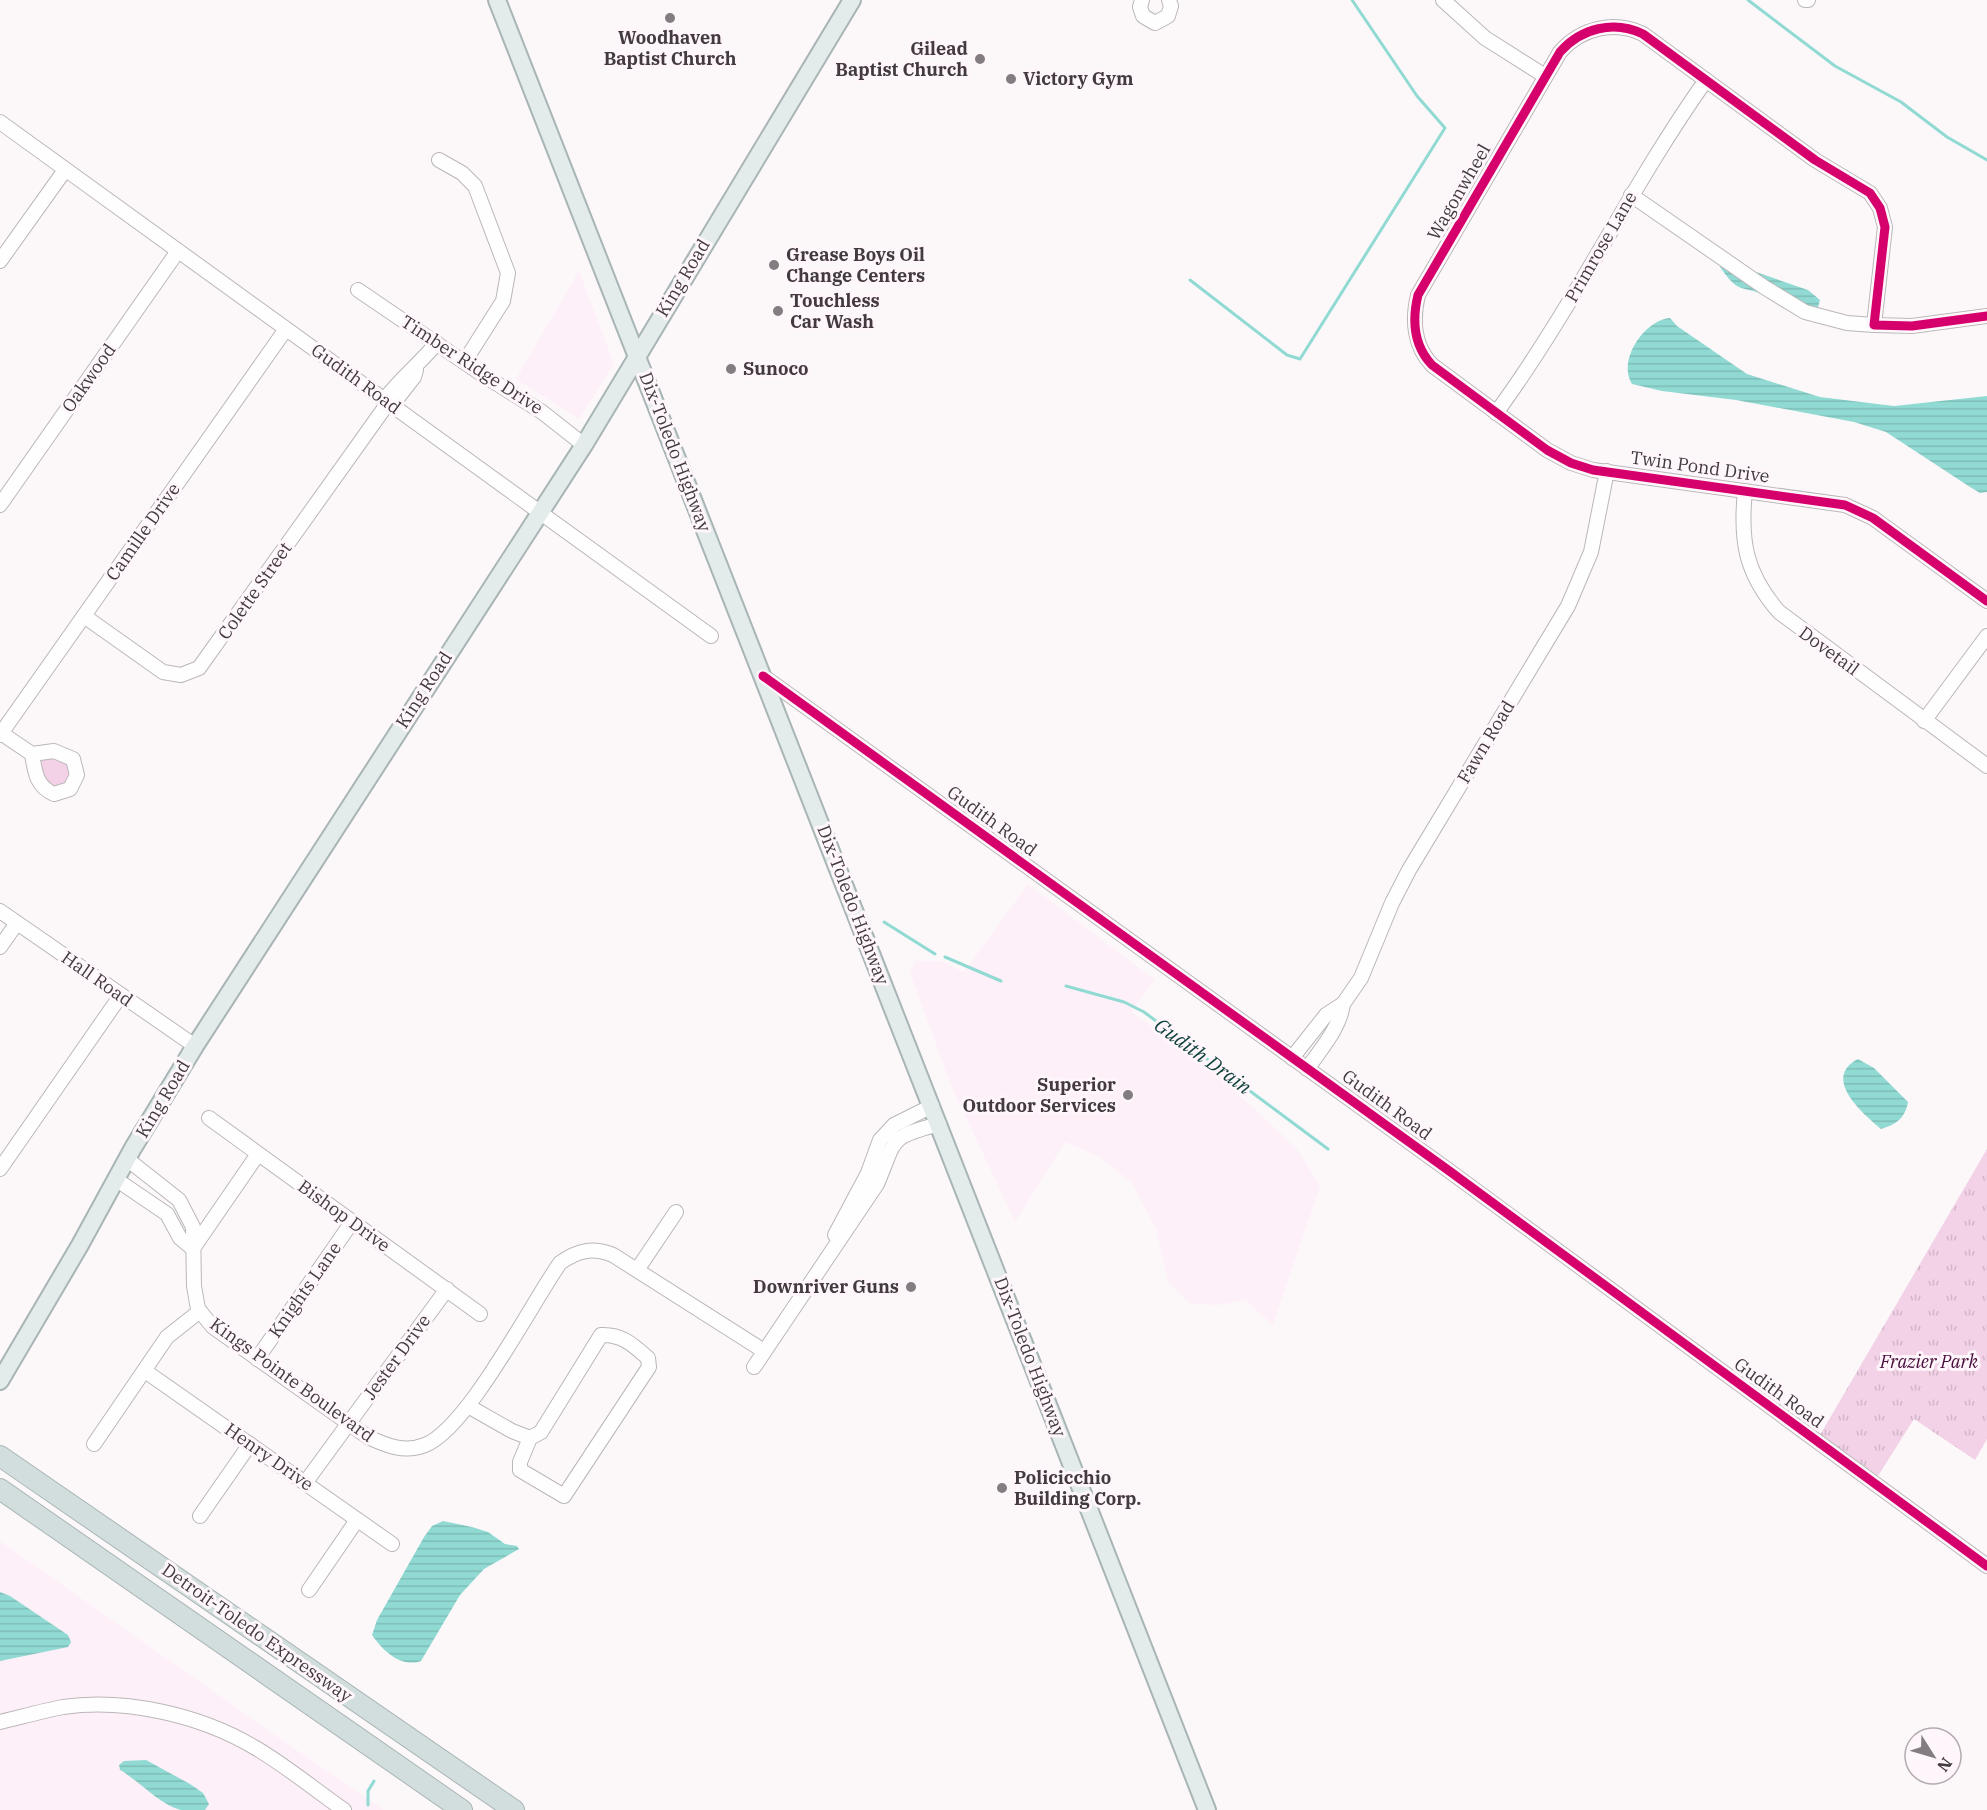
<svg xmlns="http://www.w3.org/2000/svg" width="1987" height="1810" font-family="'IBM Plex Serif',serif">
<defs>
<pattern id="park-tufts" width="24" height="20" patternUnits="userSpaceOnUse" patternTransform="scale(1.5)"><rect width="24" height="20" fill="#f3d2e7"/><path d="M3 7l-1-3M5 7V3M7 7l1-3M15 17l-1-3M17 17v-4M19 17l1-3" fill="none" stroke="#d2b5c7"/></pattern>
<pattern id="water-rules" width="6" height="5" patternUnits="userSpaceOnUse" patternTransform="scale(1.5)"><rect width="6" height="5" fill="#91dad3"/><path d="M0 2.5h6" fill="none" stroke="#7ebcb6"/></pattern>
</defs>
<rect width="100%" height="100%" fill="#fcf8fa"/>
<!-- built -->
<g fill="#fef0f8">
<polygon points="579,271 614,364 579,419 516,379"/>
<polygon points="1028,884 1155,980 1131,1012 1195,1057 1256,1110 1298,1150 1320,1186 1273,1325 1245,1300 1219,1305 1191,1304 1168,1282 1156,1229 1132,1183 1100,1157 1065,1142 1015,1222 952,1088 910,973 915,961 941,961 964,972"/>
<polygon points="0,1541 285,1742 384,1810 0,1810"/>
</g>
<!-- grass -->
<polygon fill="#f3d2e7" points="56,757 70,764 70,782 55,788 43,781 39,759"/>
<!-- park -->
<polygon fill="url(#park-tufts)" points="1987,1149 1987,1439 1975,1460 1914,1419 1878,1476 1820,1435"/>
<!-- water -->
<g fill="url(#water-rules)">
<path d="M1724,261L1808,290L1820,300L1817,311L1799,315C1788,309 1777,302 1766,296C1741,284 1740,296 1720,267Z"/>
<path d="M1670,318L1677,326L1747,374L1820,397L1894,406L1987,396V492L1980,493L1970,487L1886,432L1854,422L1736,400L1662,391L1632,384C1617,361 1644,320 1670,318Z"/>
<path d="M1858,1059L1874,1068L1908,1102C1905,1118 1897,1124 1881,1129C1863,1114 1821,1078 1858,1059Z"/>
<path d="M443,1521L472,1527L488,1532L505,1544L517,1546L519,1549L484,1569L460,1595L421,1661C401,1668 383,1651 372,1635L377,1620L424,1537L432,1526Z"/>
<polygon points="0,1592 10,1596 68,1635 71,1642 68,1647 0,1661"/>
<path d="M146,1760L190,1784L203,1793L209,1804L205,1810C198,1810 188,1810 181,1810C160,1805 138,1780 120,1770L119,1765L124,1761Z"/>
</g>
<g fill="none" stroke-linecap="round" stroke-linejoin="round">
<!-- stream -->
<g stroke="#91dad3" stroke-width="3">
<polyline points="1748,0 1835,66 1901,102 1947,137 1987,160"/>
<polyline points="1190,280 1287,355 1300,359 1445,128 1417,96 1352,0"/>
<polyline points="884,922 935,954"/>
<polyline points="945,957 1001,981"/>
<polyline points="1066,986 1124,1002 1144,1012 1328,1149"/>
<polyline points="368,1805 368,1791 374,1781"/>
</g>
<defs>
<g id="minor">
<polyline points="1142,0 1140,7 1143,16 1155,23 1168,16 1171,6 1169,0"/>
<polyline points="1443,0 1485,38 1545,76"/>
<polyline points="1805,0 1808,0"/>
<polyline points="0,122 711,636"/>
<polyline points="439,160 462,173 475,186 508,273 503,301 465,361"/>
<polyline points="1631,195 1764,287 1805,312 1847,323 1874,325"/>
<polyline points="0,261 65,170"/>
<polyline points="358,290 480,373 542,412 584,445"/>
<path d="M1987,316L1912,326L1874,325L1885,227L1880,208L1870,193L1815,160L1643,34C1614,20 1581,28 1560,52L1418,295C1412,320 1414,346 1432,365L1547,450L1571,463L1593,470L1845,505L1873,518L1987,601"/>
<path d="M384,400C401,378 420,363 437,343"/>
<polyline points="392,405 414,377 416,370"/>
<path d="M1496,413C1574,307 1630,187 1706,80"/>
<path d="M1745,491C1740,540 1745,573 1779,612L1987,766"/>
<polyline points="0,505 178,251"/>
<polyline points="84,616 163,672 181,675 199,668 388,403"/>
<polyline points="763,676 1448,1170 1987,1566"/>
<polyline points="1924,721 1987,636"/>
<path d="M1,733L32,754L54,751L73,759L77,775L70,789L54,794C36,786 35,772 32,754"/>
<polyline points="0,735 286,329"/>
<polyline points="0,911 195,1046"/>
<polyline points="0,947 17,923"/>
<polyline points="1292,1058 1326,1015 1343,1004 1361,978 1392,903 1409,870 1568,606 1591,552 1607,471"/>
<path d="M1307,1069C1321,1049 1340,1028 1343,1004"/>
<polyline points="209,1118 480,1314"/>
<path d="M127,1159L179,1200L193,1227L194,1286L198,1309L213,1327L368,1437C387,1446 405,1453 425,1445C468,1428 531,1304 560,1263C578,1250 593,1247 613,1255L764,1351"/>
<polyline points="0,1169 121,995"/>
<polyline points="117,1180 167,1214 180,1238 193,1249"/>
<polyline points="835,1235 868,1173 880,1140 894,1125 932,1106"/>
<polyline points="194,1247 258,1154"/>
<polyline points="637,1270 676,1212"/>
<polyline points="257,1359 352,1222"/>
<path d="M754,1367L877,1184C897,1138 887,1138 939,1124"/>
<polyline points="145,1371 392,1544"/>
<path d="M468,1406L512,1431L530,1438L541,1432L601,1335C622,1334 633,1345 648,1358L649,1367L564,1496L520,1470V1462L530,1438"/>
<polyline points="94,1444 167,1337 200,1311"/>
<polyline points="305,1483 447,1289"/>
<polyline points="200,1516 250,1444"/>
<polyline points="309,1590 357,1520"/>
<path d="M0,1722C21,1717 42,1711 63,1707C125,1698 200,1715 254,1747C285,1765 314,1789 344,1810"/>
</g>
<g id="major">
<polyline points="497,0 1207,1810"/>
<polyline points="0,1381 80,1245 133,1148 195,1046 584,445 852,0"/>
</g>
<g id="highway">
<polyline points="0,1456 514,1810"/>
<polyline points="0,1489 462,1810"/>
</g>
</defs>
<!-- minor casing -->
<use href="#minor" stroke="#bbb7b9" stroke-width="16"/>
<!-- major casing -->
<use href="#major" stroke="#a9b5b5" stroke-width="20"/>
<!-- highway casing -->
<use href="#highway" stroke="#a9b5b5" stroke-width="22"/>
<!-- minor -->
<use href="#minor" stroke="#fffefe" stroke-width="14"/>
<!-- major -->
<use href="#major" stroke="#e3ebeb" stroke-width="16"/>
<!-- highway -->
<use href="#highway" stroke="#d2dedd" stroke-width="20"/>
<defs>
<g id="cycleway">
<path d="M1987,316L1912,326L1874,325L1885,227L1880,208L1870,193L1815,160L1643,34C1614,20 1581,28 1560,52L1418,295C1412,320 1414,346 1432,365L1547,450L1571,463L1593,470L1845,505L1873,518L1987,601"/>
<polyline points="763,676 1448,1170 1987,1566"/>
</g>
</defs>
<!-- cycleway casing -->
<use href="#cycleway" stroke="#fef6fb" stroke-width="13"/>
<!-- cycleway -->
<use href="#cycleway" stroke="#d6006c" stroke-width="9"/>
</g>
<!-- markers -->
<g fill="#837c80" stroke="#fef6fb" stroke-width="2">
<circle cx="670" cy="18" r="6"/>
<circle cx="980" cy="59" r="6"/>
<circle cx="1011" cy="79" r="6"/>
<circle cx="774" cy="265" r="6"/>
<circle cx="778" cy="311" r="6"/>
<circle cx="731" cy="369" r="6"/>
<circle cx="1128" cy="1095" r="6"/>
<circle cx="911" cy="1287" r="6"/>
<circle cx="1002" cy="1488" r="6"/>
</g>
<g text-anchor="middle" stroke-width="6" stroke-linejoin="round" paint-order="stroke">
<!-- poi labels -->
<g font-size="18" font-weight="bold" fill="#423a3f" stroke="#fef6fb" text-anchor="start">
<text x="670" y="44" text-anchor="middle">Woodhaven<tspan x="670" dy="21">Baptist Church</tspan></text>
<text x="968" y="55" text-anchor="end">Gilead<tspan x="968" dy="21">Baptist Church</tspan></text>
<text x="1023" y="85">Victory Gym</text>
<text x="786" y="261">Grease Boys Oil<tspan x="786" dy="21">Change Centers</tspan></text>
<text x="790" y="307">Touchless<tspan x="790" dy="21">Car Wash</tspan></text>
<text x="743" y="375">Sunoco</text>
<text x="1116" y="1091" text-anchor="end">Superior<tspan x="1116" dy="21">Outdoor Services</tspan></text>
<text x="899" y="1293" text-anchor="end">Downriver Guns</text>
<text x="1014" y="1484">Policicchio<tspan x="1014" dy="21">Building Corp.</tspan></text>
</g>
<!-- street labels -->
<g font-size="18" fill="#423a3f" stroke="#fef6fb">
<text transform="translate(1459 192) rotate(-60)" y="6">Wagonwheel</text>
<text transform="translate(1601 247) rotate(-60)" y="6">Primrose Lane</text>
<text transform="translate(683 278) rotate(-59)" y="6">King Road</text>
<text transform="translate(472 365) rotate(33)" y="6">Timber Ridge Drive</text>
<text transform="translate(89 378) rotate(-55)" y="6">Oakwood</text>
<text transform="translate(356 379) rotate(36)" y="6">Gudith Road</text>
<text transform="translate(675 452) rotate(69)" y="6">Dix-Toledo Highway</text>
<text transform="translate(1700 467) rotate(8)" y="6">Twin Pond Drive</text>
<text transform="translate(143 532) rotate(-55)" y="6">Camille Drive</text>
<text transform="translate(255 591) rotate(-55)" y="6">Colette Street</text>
<text transform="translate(1829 651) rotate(36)" y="6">Dovetail</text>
<text transform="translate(424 690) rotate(-57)" y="6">King Road</text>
<text transform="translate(1486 742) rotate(-59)" y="6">Fawn Road</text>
<text transform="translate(992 821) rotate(36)" y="6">Gudith Road</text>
<text transform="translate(853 905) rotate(69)" y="6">Dix-Toledo Highway</text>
<text transform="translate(97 979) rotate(35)" y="6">Hall Road</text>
<text transform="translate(163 1099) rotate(-59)" y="6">King Road</text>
<text transform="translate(1387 1105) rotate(36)" y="6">Gudith Road</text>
<text transform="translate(344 1216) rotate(36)" y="6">Bishop Drive</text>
<text transform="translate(305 1290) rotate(-55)" y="6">Knights Lane</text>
<text transform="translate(397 1357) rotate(-54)" y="6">Jester Drive</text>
<text transform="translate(1030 1357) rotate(69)" y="6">Dix-Toledo Highway</text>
<text transform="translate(292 1380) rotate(36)" y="6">Kings Pointe Boulevard</text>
<text transform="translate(1779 1393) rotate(36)" y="6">Gudith Road</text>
<text transform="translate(269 1457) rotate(35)" y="6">Henry Drive</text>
<text transform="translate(257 1633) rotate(35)" y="6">Detroit-Toledo Expressway</text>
</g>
<!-- park labels -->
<g font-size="18" font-style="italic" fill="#470c3a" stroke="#fef6fb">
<text x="1929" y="1368">Frazier Park</text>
</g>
<!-- water labels -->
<g font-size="20" font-style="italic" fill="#0c3f3a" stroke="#fef6fb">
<text transform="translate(1203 1056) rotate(36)" y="7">Gudith Drain</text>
</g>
</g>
<!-- north arrow -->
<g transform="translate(1933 1756) rotate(127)"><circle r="28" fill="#fef6fb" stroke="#b3abb0" stroke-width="1.5"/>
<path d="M0-4.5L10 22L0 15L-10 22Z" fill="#837c80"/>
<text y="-9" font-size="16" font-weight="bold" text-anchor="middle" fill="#423a3f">N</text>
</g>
</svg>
